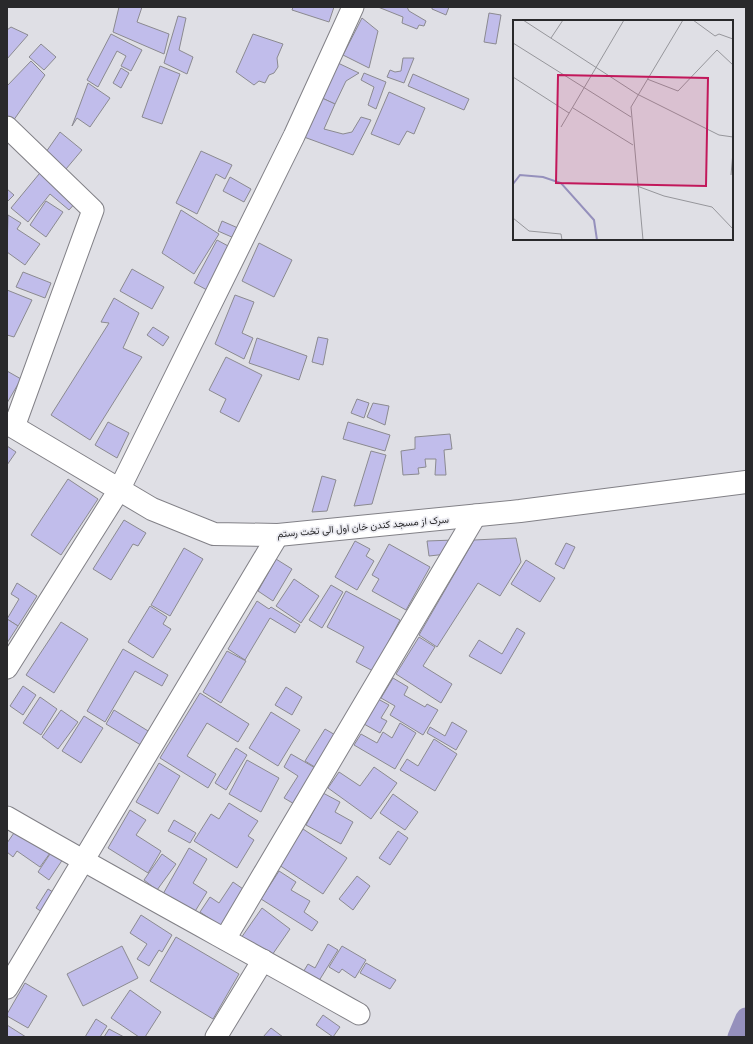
<svg xmlns="http://www.w3.org/2000/svg" width="753" height="1044" font-family="Lato,Vazirmatn,sans-serif">
<rect width="100%" height="100%" fill="#dfdfe5"/>
<g fill="none" stroke-linecap="round" stroke-linejoin="round">
<!-- canal -->
<polyline stroke="#9590bc" stroke-width="21" points="738,1037 746,1018"/>
</g>
<!-- building -->
<g fill="#c1bdeb" stroke="#8b8a90">
<polygon points="119,7 142,7 137,22 169,34 164,54 113,32"/>
<polygon points="293,7 334,7 329,22 292,10"/>
<polygon points="378,7 407,7 409,11 426,21 424,26 419,25 417,29 402,23 403,17"/>
<polygon points="432,7 449,7 446,15 432,9"/>
<polygon points="489,13 501,15 496,44 484,42"/>
<polygon points="178,16 186,18 179,50 193,57 187,74 164,63"/>
<polygon points="362,18 378,31 369,68 343,55"/>
<polygon points="11,27 28,35 7,59 7,30"/>
<polygon points="111,34 142,50 131,71 121,66 126,56 117,51 98,87 87,80"/>
<polygon points="253,34 283,44 277,58 278,67 274,73 269,75 265,83 259,81 254,85 236,72"/>
<polygon points="41,44 56,57 44,70 29,57"/>
<polygon points="403,58 414,58 404,83 387,77 390,70 395,72 401,71"/>
<polygon points="31,61 45,75 11,124 7,119 7,86"/>
<polygon points="338,63 359,73 346,81 335,104 322,98"/>
<polygon points="160,66 180,74 162,124 142,117"/>
<polygon points="121,68 129,73 121,88 113,83"/>
<polygon points="364,73 386,82 376,109 368,105 374,87 361,80"/>
<polygon points="413,74 469,99 464,110 408,86"/>
<polygon points="88,83 110,98 90,127 77,118 72,126"/>
<polygon points="389,92 425,108 414,134 407,131 399,145 371,134"/>
<polygon points="322,98 335,104 324,129 343,134 352,132 361,117 371,120 353,155 304,137"/>
<polygon points="60,132 82,150 66,169 46,152"/>
<polygon points="201,151 232,165 225,179 216,174 197,214 176,203"/>
<polygon points="44,168 77,201 69,210 50,194 28,222 11,208"/>
<polygon points="230,177 251,189 244,202 223,191"/>
<polygon points="7,189 14,195 7,202"/>
<polygon points="46,201 63,212 46,237 30,225"/>
<polygon points="181,210 219,234 194,274 162,253"/>
<polygon points="8,215 21,223 17,229 40,244 25,265 7,252"/>
<polygon points="222,221 238,228 234,238 218,231"/>
<polygon points="217,240 230,247 207,290 194,283"/>
<polygon points="259,243 292,260 274,297 242,281"/>
<polygon points="132,269 164,287 152,309 120,291"/>
<polygon points="23,272 51,283 45,298 16,287"/>
<polygon points="7,290 32,300 14,337 7,335"/>
<polygon points="235,295 254,302 242,333 253,338 244,359 215,344"/>
<polygon points="114,298 139,313 123,348 142,357 90,440 51,415 109,323 101,322"/>
<polygon points="153,327 169,337 163,346 147,335"/>
<polygon points="318,337 328,339 323,365 312,362"/>
<polygon points="257,338 307,356 299,380 249,363"/>
<polygon points="226,357 262,375 239,422 220,412 226,399 209,390"/>
<polygon points="7,371 21,379 7,403"/>
<polygon points="357,399 369,403 364,418 351,413"/>
<polygon points="373,403 389,406 385,425 367,417"/>
<polygon points="108,422 129,433 117,458 95,445"/>
<polygon points="348,422 390,435 385,451 343,439"/>
<polygon points="450,434 452,449 444,450 446,475 435,475 436,459 425,459 426,467 418,468 419,474 403,475 401,451 415,449 415,437"/>
<polygon points="7,446 16,452 7,465"/>
<polygon points="371,451 386,455 372,504 354,506"/>
<polygon points="322,476 336,480 327,511 312,512"/>
<polygon points="68,479 98,499 61,555 31,535"/>
<polygon points="124,520 146,533 138,546 133,544 111,580 93,569"/>
<polygon points="516,538 521,562 500,596 478,583 437,647 419,635 474,540"/>
<polygon points="454,540 447,554 429,556 427,541"/>
<polygon points="355,541 370,549 366,556 374,561 357,590 335,577"/>
<polygon points="566,543 575,547 564,569 555,564"/>
<polygon points="389,544 430,567 406,610 372,591 379,579 372,575"/>
<polygon points="184,548 203,559 170,616 151,605"/>
<polygon points="276,559 292,569 273,601 258,591"/>
<polygon points="526,560 555,578 540,602 511,584"/>
<polygon points="294,579 319,596 301,623 276,606"/>
<polygon points="17,583 37,596 18,626 7,619 19,599 11,594"/>
<polygon points="331,585 343,592 322,628 309,620"/>
<polygon points="346,591 400,620 373,671 356,662 364,647 327,627"/>
<polygon points="257,601 269,609 271,607 300,625 295,633 270,618 245,660 228,649"/>
<polygon points="150,606 167,617 163,624 171,629 153,658 128,642"/>
<polygon points="7,619 18,626 7,643"/>
<polygon points="61,622 88,639 54,693 26,675"/>
<polygon points="517,628 525,633 501,674 469,656 479,640 502,654"/>
<polygon points="419,637 435,647 423,666 452,684 441,703 396,674"/>
<polygon points="123,649 168,675 162,686 135,671 105,722 87,711"/>
<polygon points="227,651 246,661 221,703 203,692"/>
<polygon points="393,678 408,687 404,695 425,707 427,704 438,710 423,735 390,715 395,706 381,698"/>
<polygon points="23,686 36,695 23,715 10,706"/>
<polygon points="286,687 302,697 292,715 275,705"/>
<polygon points="200,693 249,724 238,742 207,723 187,756 216,774 208,788 160,758"/>
<polygon points="40,697 57,709 41,735 23,723"/>
<polygon points="378,699 389,705 381,718 387,721 380,733 364,724"/>
<polygon points="61,710 78,722 58,749 42,737"/>
<polygon points="114,710 153,734 144,747 106,724"/>
<polygon points="271,712 300,730 278,766 249,748"/>
<polygon points="84,716 103,728 81,763 62,751"/>
<polygon points="452,722 467,731 456,750 427,733 430,727 445,736"/>
<polygon points="400,723 416,733 395,769 354,745 361,734 377,743 383,732 392,738"/>
<polygon points="325,729 337,736 318,769 305,761"/>
<polygon points="434,739 457,754 435,791 400,770 407,759 418,766"/>
<polygon points="236,748 247,755 226,790 215,783"/>
<polygon points="291,754 317,769 296,805 284,798 298,776 284,767"/>
<polygon points="247,760 279,778 261,812 229,794"/>
<polygon points="159,763 180,776 158,814 136,802"/>
<polygon points="374,767 397,783 371,819 328,788 339,772 360,786"/>
<polygon points="323,793 340,802 335,812 353,822 341,844 306,825"/>
<polygon points="393,794 418,812 405,830 380,813"/>
<polygon points="229,803 258,821 248,836 254,840 237,868 194,841 211,814 219,819"/>
<polygon points="130,810 146,820 136,835 161,851 148,873 108,848"/>
<polygon points="174,820 196,833 190,843 168,831"/>
<polygon points="303,829 347,858 323,894 279,865"/>
<polygon points="16,830 50,853 40,867 17,851 13,857 7,852 7,843"/>
<polygon points="398,831 408,838 390,865 379,858"/>
<polygon points="189,848 207,859 193,883 207,892 194,913 163,894"/>
<polygon points="52,851 63,859 49,880 38,872"/>
<polygon points="162,854 176,864 157,890 144,880"/>
<polygon points="279,871 296,882 291,890 310,901 304,912 318,922 312,931 261,899"/>
<polygon points="357,876 370,886 353,910 339,899"/>
<polygon points="233,882 246,891 222,927 200,912 210,897 219,903"/>
<polygon points="48,889 58,895 45,914 36,908"/>
<polygon points="262,908 290,929 270,958 241,938"/>
<polygon points="141,915 172,935 162,952 159,950 149,966 137,959 147,944 130,933"/>
<polygon points="176,937 239,974 213,1019 150,981"/>
<polygon points="328,944 338,950 317,984 302,974 308,964 315,968"/>
<polygon points="122,946 138,978 83,1006 67,974"/>
<polygon points="342,946 366,960 355,978 342,969 339,973 329,967"/>
<polygon points="366,963 396,980 390,989 360,973"/>
<polygon points="25,983 47,996 28,1028 7,1016 7,1014"/>
<polygon points="130,990 161,1012 145,1037 139,1037 111,1018"/>
<polygon points="323,1015 340,1027 333,1037 316,1025"/>
<polygon points="96,1019 107,1026 100,1037 85,1037"/>
<polygon points="7,1025 26,1037 7,1037"/>
<polygon points="271,1028 283,1037 263,1037"/>
<polygon points="109,1029 124,1037 104,1037"/>
</g>
<g fill="none" stroke-linecap="round" stroke-linejoin="round">
<defs>
<g id="minor">
<polyline points="7,127 93,210 14,427"/>
<polyline points="7,668 119,490 294,136 353,7"/>
<path d="M7,817C123,884 242,948 359,1014"/>
<polyline points="225,939 476,515"/>
<polyline points="7,988 278,535"/>
<polyline points="216,1037 263,960"/>
</g>
<polyline id="tertiary" points="7,423 152,509 214,534 278,535 520,511 746,482"/>
</defs>
<!-- minor casing -->
<use href="#minor" stroke="#828187" stroke-width="23"/>
<!-- tertiary casing -->
<use href="#tertiary" stroke="#828187" stroke-width="24"/>
<!-- minor -->
<use href="#minor" stroke="#fff" stroke-width="21"/>
<!-- tertiary -->
<use href="#tertiary" stroke="#fff" stroke-width="22"/>
</g>
<g text-anchor="middle" stroke-width="3.5" stroke-linejoin="round" paint-order="stroke">
<!-- street labels -->
<g font-size="10" fill="#29292b" stroke="#ececf2">
<text transform="translate(363 526) rotate(-5)" y="4">سرک از مسجد کندن خان اول الی تخت رستم</text>
</g>
</g>
<!-- overview -->
<g transform="translate(513 20)">
<rect width="220" height="220" fill="#dfdfe5"/>
<path fill="none" stroke="#9590bc" stroke-width="2" d="M0,164L7,155L30,157L48,163L81,200L84,220"/>
<path fill="none" stroke="#96969b" stroke-width="1" d="M10,0L124,74L206,115L220,117M180,0L202,16L206,14L220,19M38,18L50,0M0,23L118,97M0,57L56,93M134,59L165,71L204,30L220,45M60,88L120,125M48,107L111,0M218,155L220,132M124,166L151,176L199,187L220,209M0,198L16,211L48,214L49,220M130,220L118,87L170,0"/>
<path fill="#c2185b" fill-opacity="0.15" stroke="#c2185b" stroke-width="2" d="M45,55L195,58L193,166L43,163Z"/>
<rect width="220" height="220" fill="none" stroke="#29292b" stroke-width="2"/>
</g>
<!-- border -->
<rect width="753" height="1044" fill="none" stroke="#29292b" stroke-width="16"/>
</svg>
